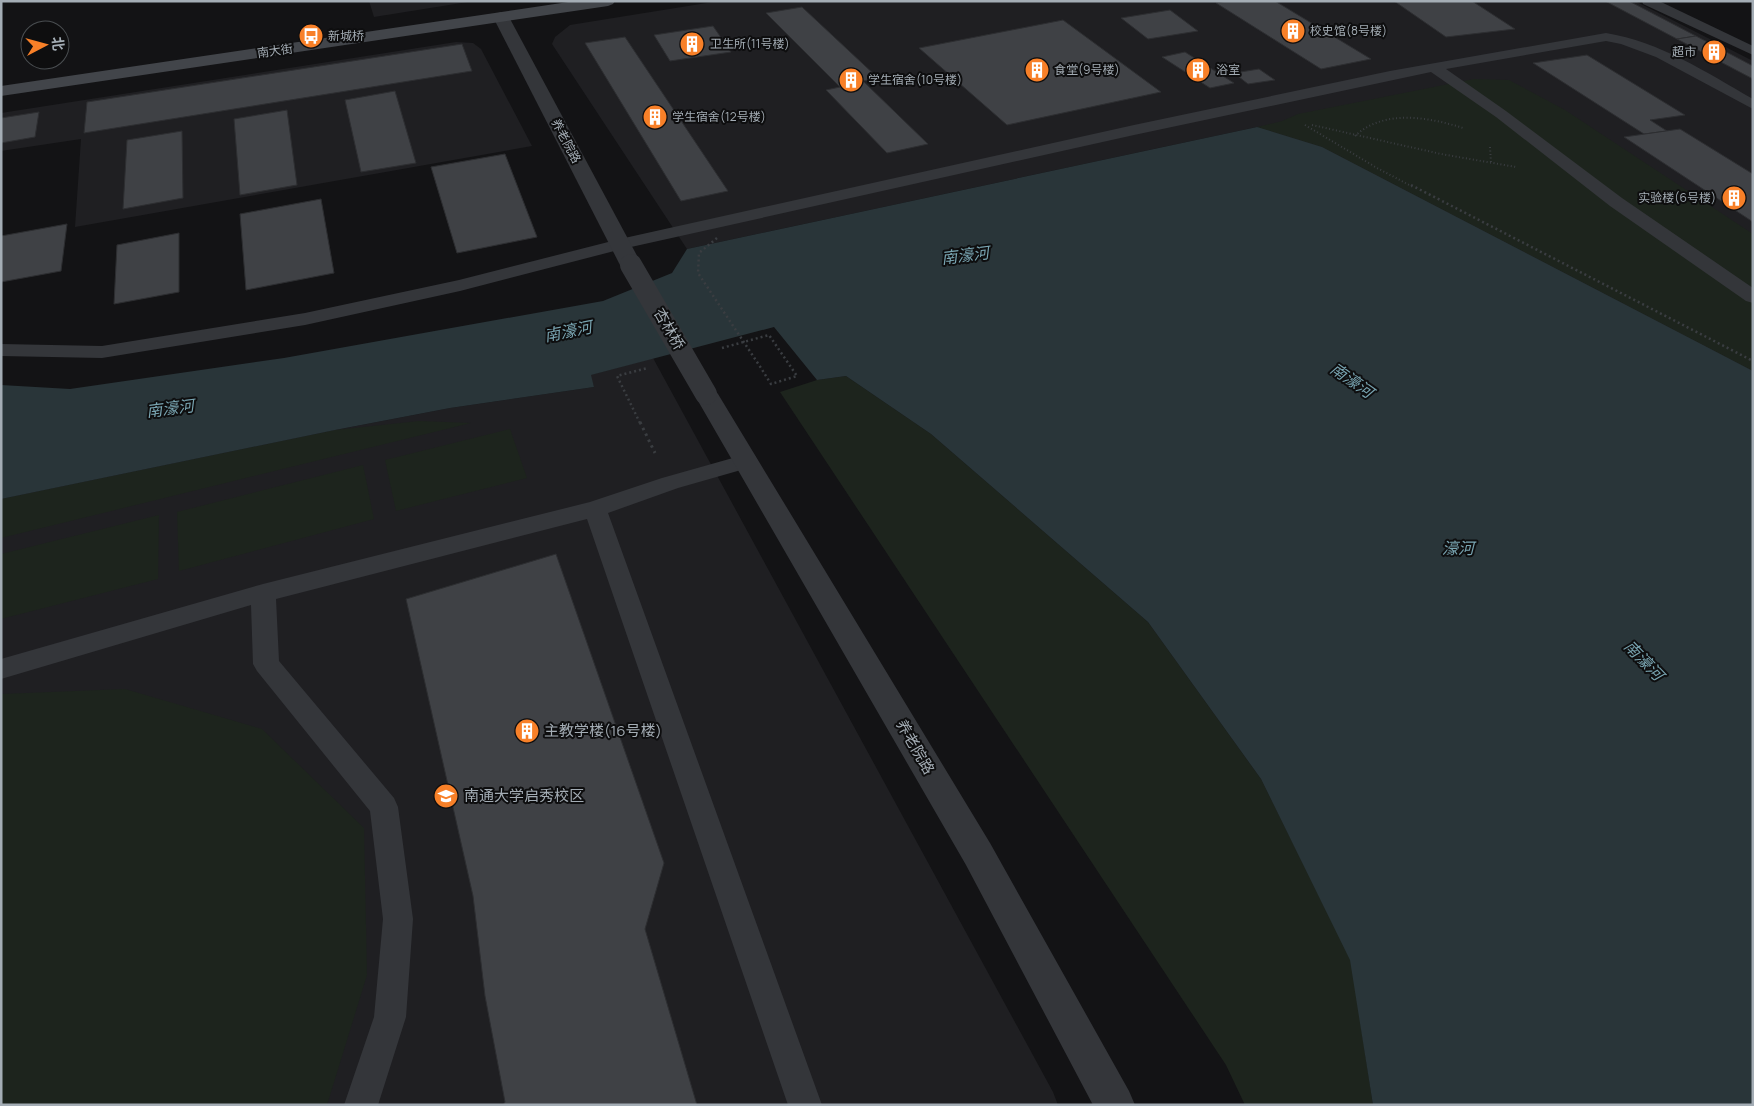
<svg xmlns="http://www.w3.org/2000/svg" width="1754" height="1106" font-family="Manrope,'Noto Sans SC',sans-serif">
<rect width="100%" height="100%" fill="#131315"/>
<!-- built -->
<g fill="#1f1f22">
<polygon points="369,1 474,1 374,17"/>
<polygon points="719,1 1635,1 1753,61 1753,371 1257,127 687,249 552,44 555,37 570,25"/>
<polygon points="456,42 473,43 481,49 532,146 75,227 81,139 1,151 1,113"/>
<polygon points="653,358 1053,1092 1058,1105 1,1105 1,499 335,430 450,408 594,387 590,375"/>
</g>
<!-- green -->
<g fill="#1d241d">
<polygon points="1474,79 1509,80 1565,110 1753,234 1753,371 1322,147 1257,127 1282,121 1298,114"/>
<polygon points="846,376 931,434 1148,622 1261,779 1351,960 1373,1105 1245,1105 1226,1065 780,392 817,380"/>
<polygon points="419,421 471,423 1,538 1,499 335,430"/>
<polygon points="510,429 527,478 396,511 385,460"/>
<polygon points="363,465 374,519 179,571 177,512"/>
<polygon points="159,515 158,579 1,619 1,554"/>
<polygon points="125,689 262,729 364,828 367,975 327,1105 1,1105 1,694"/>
</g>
<!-- water -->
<polygon fill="#293539" points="1257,127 1322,147 1753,371 1753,1105 1373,1105 1350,960 1261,779 1148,622 931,434 846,376 817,380 774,327 591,375 594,387 450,408 335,430 1,499 1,385 70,389 284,358 603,301 672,273 687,249"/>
<!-- building -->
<g fill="#3f4145" stroke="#2d2e31">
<polygon points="1227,1 1275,1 1371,59 1321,69 1216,3"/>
<polygon points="1394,1 1472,1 1515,29 1446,37"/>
<polygon points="1605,1 1629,1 1696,36 1677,39"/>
<polygon points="802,7 878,78 863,81 928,144 887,153 826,90 840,87 766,13"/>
<polygon points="1170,10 1198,31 1148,39 1121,18"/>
<polygon points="1063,20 1161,92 1007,125 919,48"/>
<polygon points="713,26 731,52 670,61 654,35"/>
<polygon points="1696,36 1753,66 1753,79 1677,39"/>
<polygon points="625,37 728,191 681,201 585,43"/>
<polygon points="462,44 472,71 84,133 87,102"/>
<polygon points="1185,52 1234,83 1210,88 1162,57"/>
<polygon points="1587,55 1685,115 1650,120 1667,131 1644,134 1533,63"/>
<polygon points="1259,69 1275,80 1248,84 1234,73"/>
<polygon points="395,91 416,163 361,172 345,100"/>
<polygon points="287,110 297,185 240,195 234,119"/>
<polygon points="39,112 35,137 1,143 1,118"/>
<polygon points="1680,129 1753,174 1753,222 1624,137"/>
<polygon points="182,131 183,198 123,209 127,140"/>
<polygon points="505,154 537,237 457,253 431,167"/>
<polygon points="321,199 334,273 246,290 240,214"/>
<polygon points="67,224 61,271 1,282 1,236"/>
<polygon points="179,233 179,292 114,304 117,245"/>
<polygon points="556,554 664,863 645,929 697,1105 503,1105 505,1102 485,996 473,896 406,599"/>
</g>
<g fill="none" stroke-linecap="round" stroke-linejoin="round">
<!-- path-far2 -->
<g stroke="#3a3d41" stroke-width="2" stroke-dasharray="1 2.5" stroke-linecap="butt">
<polyline points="1305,125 1377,168 1413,187"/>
<polyline points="1312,125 1441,154 1516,167"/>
<path d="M1355,136C1384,109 1428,117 1463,128"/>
<polyline points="1490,147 1491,163"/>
</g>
<!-- path-far1 -->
<g stroke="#3a3d41" stroke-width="2.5" stroke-dasharray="2 3" stroke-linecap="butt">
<polyline points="1411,185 1753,361"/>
<polyline points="722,348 769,335 797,376 771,384 761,368"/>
<polyline points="640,423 617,376 648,368"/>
</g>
<!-- path -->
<polyline stroke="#3a3d41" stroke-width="3" stroke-dasharray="2.5 4" stroke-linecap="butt" points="640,422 655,453"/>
<!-- service -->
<g fill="#34363a" fill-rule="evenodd">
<polygon points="1642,1 1659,1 1753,46 1753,55 1643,4"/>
<path d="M1606,33C1660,42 1706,72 1753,99V109L1656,57L1621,44L1606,41L1446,69L1506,111L1622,198L1753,288V303L1746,301L1610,206L1496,117L1431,72L1134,135L622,249L460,291L305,325L102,358L1,356V344L102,346L305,313L459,280L620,239L1134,125L1390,71Z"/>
<polygon points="747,454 755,456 758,461 755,466 678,488 608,513 822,1105 788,1105 587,519 276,599 279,661 394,798 398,807 413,919 406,1017 378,1105 344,1105 374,1017 383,919 370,811 257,671 253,664 251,605 1,679 1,659 263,584 590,502 662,478"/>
</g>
<!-- tertiary -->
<g fill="#34363a" fill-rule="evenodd">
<polygon points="501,12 507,14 509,17 642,265 638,269 631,271 624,269 620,265 493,17 495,14"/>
<polygon points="706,387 714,389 718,394 990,843 1129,1091 1135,1105 1093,1105 966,865 694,394 698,389"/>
</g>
<!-- secondary -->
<polygon fill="#42454a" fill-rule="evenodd" points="575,1 615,1 613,4 608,6 1,96 1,86"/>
<!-- path-bridge -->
<polyline stroke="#3a3d41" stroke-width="2.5" stroke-dasharray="2 3" stroke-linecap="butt" points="717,238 699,253 698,273 761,368"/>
<!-- tertiary-bridge -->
<polyline stroke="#34363a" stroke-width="22" points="631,265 706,394"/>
</g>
<!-- icons -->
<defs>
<symbol id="building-disc" viewBox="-11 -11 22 22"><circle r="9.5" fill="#f88028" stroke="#0e0e0f"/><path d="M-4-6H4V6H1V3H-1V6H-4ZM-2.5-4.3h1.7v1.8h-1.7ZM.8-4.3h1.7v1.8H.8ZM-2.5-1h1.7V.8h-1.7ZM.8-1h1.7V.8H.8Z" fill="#fff"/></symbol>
<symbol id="bus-disc" viewBox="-11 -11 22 22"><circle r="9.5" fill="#f88028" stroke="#0e0e0f"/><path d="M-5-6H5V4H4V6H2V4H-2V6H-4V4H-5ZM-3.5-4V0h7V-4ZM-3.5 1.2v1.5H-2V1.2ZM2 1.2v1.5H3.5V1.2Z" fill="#fff"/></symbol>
<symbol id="school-disc" viewBox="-11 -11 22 22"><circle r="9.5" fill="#f88028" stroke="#0e0e0f"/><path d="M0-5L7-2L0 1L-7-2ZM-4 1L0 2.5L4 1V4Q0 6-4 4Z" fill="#fff"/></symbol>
</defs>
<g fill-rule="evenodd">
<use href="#building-disc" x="1279" y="17" width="28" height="28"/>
<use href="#bus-disc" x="297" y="22" width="28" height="28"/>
<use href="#building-disc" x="678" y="30" width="28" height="28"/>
<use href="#building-disc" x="1700" y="38" width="28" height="28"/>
<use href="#building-disc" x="1023" y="56" width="28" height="28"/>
<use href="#building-disc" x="1184" y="56" width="28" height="28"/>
<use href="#building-disc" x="837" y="66" width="28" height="28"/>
<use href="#building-disc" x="641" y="103" width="28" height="28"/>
<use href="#building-disc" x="1720" y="184" width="28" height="28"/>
<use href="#building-disc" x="513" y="717" width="28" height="28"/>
<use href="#school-disc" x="432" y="782" width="28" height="28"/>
</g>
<g text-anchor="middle" stroke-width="4" stroke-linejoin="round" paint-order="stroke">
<!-- far-poi labels -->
<g font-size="12" fill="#a4adb5" stroke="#0e0e0f" text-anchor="start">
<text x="1310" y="35">校史馆(8号楼)</text>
<text x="328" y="40">新城桥</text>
<text x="710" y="48">卫生所(11号楼)</text>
<text x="1696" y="56" text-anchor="end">超市</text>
<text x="1054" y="74">食堂(9号楼)</text>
<text x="1216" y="74">浴室</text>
<text x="868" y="84">学生宿舍(10号楼)</text>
<text x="672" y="121">学生宿舍(12号楼)</text>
<text x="1716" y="202" text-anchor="end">实验楼(6号楼)</text>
</g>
<!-- far-street labels -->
<g font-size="12" fill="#a4adb5" stroke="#0e0e0f">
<text transform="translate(275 51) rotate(-8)" y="4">南大街</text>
<text transform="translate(566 141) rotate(62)" y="4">养老院路</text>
</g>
<!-- street labels -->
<g font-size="15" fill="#a4adb5" stroke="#0e0e0f">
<text transform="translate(669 329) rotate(60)" y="5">杏林桥</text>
<text transform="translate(915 747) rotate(60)" y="5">养老院路</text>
</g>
<!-- poi labels -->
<g font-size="15" fill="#a4adb5" stroke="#0e0e0f" text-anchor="start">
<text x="544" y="736">主教学楼(16号楼)</text>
<text x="464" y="801">南通大学启秀校区</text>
</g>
<!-- water labels -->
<g font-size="16" font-style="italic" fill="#79a5b2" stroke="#0e0e0f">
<text transform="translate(965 255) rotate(-7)" y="6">南濠河</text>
<text transform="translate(568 331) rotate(-11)" y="6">南濠河</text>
<text transform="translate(1352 380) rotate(35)" y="6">南濠河</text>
<text transform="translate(170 408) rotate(-7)" y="6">南濠河</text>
<text x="1458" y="554">濠河</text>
<text transform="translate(1644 660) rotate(46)" y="6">南濠河</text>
</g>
</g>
<!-- border -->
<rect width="1754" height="1106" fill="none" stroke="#a4adb5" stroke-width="5"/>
<!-- north arrow -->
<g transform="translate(45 45) rotate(84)"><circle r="24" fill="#0e0e0f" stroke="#4a4e51"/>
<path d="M0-4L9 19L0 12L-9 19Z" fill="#f88028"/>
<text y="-8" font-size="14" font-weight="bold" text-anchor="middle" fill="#a4adb5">北</text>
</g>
</svg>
